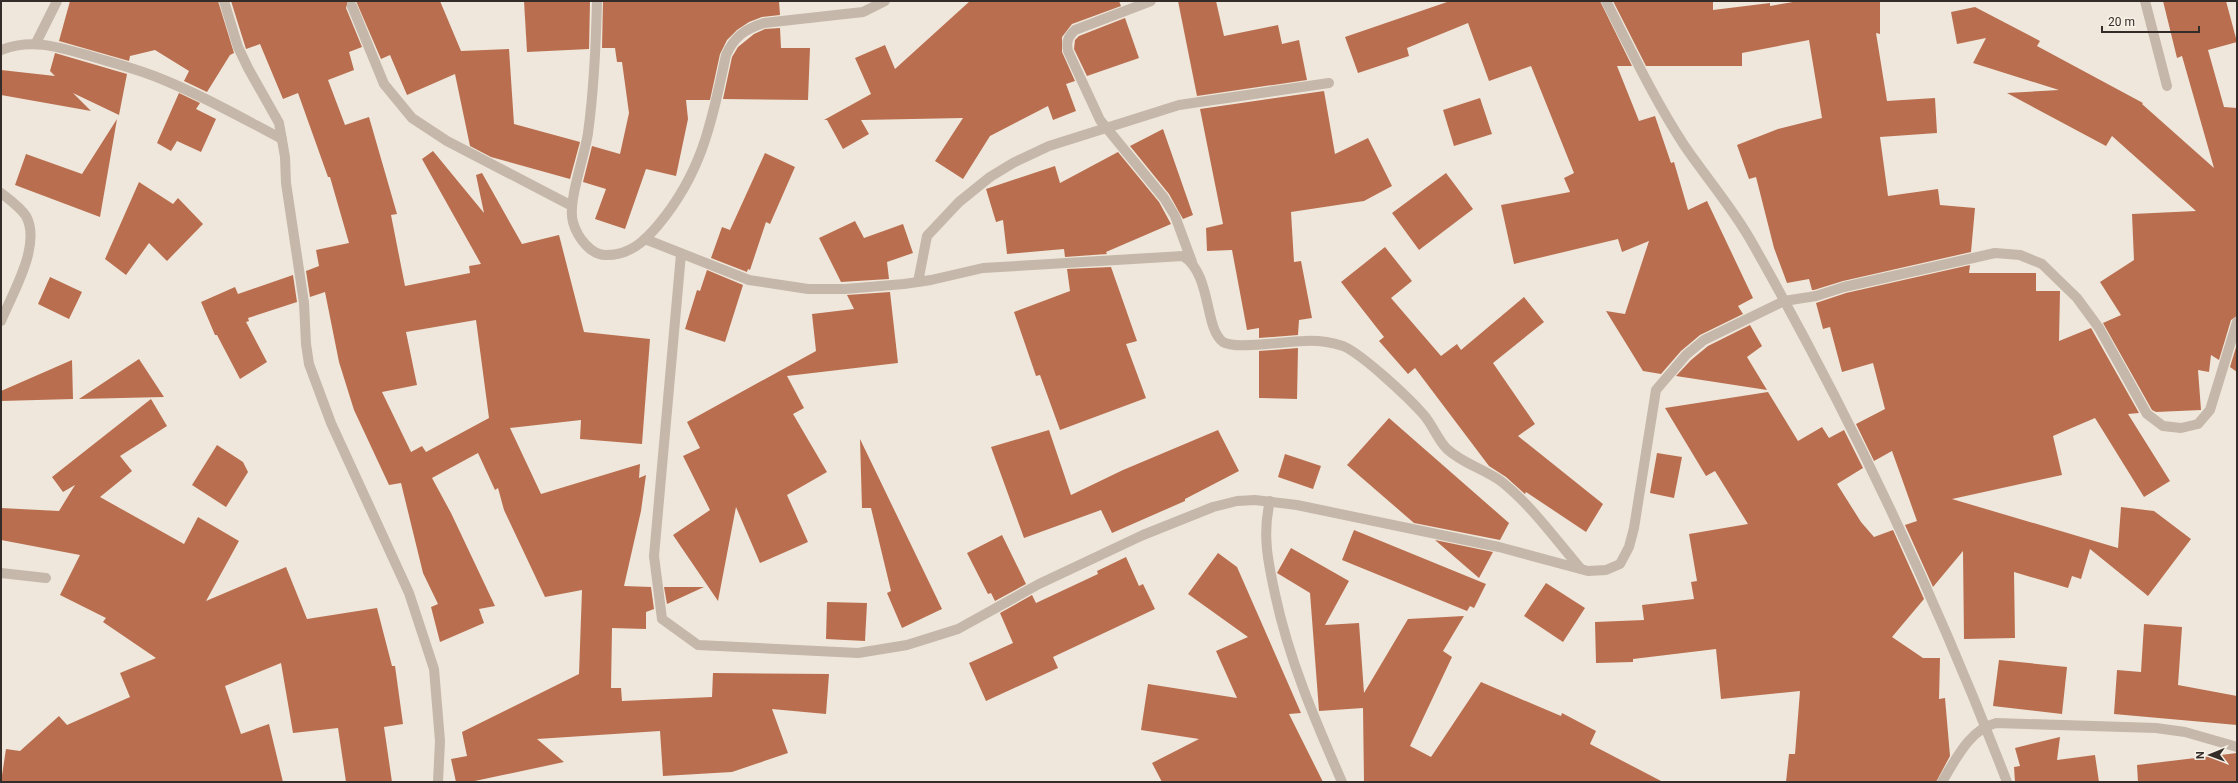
<svg xmlns="http://www.w3.org/2000/svg" width="2238" height="783" font-family="Roboto,sans-serif">
<rect width="100%" height="100%" fill="#efe7db"/>
<!-- building -->
<g fill="#b96f4f" fill-rule="evenodd">
<polygon points="70,1 218,1 234,53 230,55 207,92 184,81 189,71 155,50 130,56 129,61 59,41"/>
<path d="M231,1H348L346,8L362,47L349,52L354,70L328,80L345,125L369,117L397,214L391,215L405,286L470,273L469,266L481,264L422,159L433,151L484,213L476,175L482,173L522,244L559,235L584,332L650,339L642,444L580,439L581,420L510,428L541,494L640,464L639,478L646,475L641,511L624,586L651,587L654,609L646,612V629L612,628L611,688H621L622,701L712,697L713,673L829,674L826,714L772,709L788,753L732,772L663,776L660,731L537,739L564,762L470,782H456L451,759L467,756L462,732L579,674L582,590L545,597L504,510L498,488L495,490L478,453L432,478L451,513L495,606L479,609L484,623L440,642L431,607L438,604L423,573L401,483L389,485L354,410L339,362L325,292L310,297L306,271L319,266L316,250L349,243L330,177H328L298,93L283,99L260,44L246,49ZM476,320L489,418L426,452L422,446L411,452L382,392L417,385L406,332Z"/>
<polygon points="356,1 440,1 461,51 509,49 514,124 580,142 570,179 491,157 470,146 455,74 407,95 390,55 381,59"/>
<polygon points="524,1 590,1 589,49 527,52"/>
<polygon points="603,1 779,1 780,15 762,17 749,22 737,30 727,40 720,54 710,100 686,100 688,119 676,176 646,169 625,229 595,219 606,189 583,182 592,146 620,154 629,113 622,62 617,62 615,48 602,48"/>
<polygon points="970,1 1119,1 1121,6 1072,24 1062,37 1062,52 1075,81 1066,84 1076,111 1053,120 1048,106 990,136 963,179 935,161 963,118 861,120 869,134 843,149 827,120 824,120 871,94 855,58 885,45 895,69"/>
<polygon points="1178,1 1216,1 1224,36 1278,25 1282,44 1299,40 1307,80 1197,96"/>
<polygon points="1450,1 1600,1 1632,66 1617,66 1639,121 1655,116 1671,163 1674,162 1688,210 1707,201 1753,298 1738,306 1743,314 1700,335 1681,351 1661,374 1643,371 1606,311 1625,314 1649,241 1622,252 1618,239 1514,264 1501,205 1570,192 1564,178 1574,173 1531,66 1489,81 1468,23 1407,48 1409,56 1358,73 1345,37"/>
<polygon points="1613,1 1713,1 1713,10 1770,3 1770,6 1799,1 1880,1 1880,34 1876,33 1887,101 1935,98 1937,133 1880,137 1888,196 1938,189 1940,205 1975,208 1971,252 1843,281 1814,290 1812,290 1809,279 1787,283 1774,248 1756,177 1749,179 1737,145 1778,129 1822,118 1809,40 1742,53 1742,66 1646,66"/>
<polygon points="2163,1 2226,1 2237,42 2208,50 2224,107 2237,108 2237,316 2231,320 2219,360 2211,355 2209,372 2198,370 2201,410 2156,412 2152,410 2103,323 2121,315 2100,282 2134,260 2132,214 2196,211 2112,136 2106,146 2007,93 2059,90 1973,63 1986,38 1957,44 1951,12 1975,7 2040,41 2037,46 2143,103 2142,104 2214,168 2182,56 2177,58"/>
<polygon points="1125,18 1139,58 1087,76 1074,49 1075,40 1079,36"/>
<polygon points="780,28 781,48 810,48 808,100 723,99 732,57 738,47 754,34 765,29"/>
<polygon points="55,53 127,74 119,115 73,93 91,111 1,95 1,70 55,76 50,71"/>
<polygon points="1324,91 1335,154 1368,138 1392,186 1364,201 1291,212 1294,262 1301,261 1312,318 1299,320 1298,335 1259,338 1259,328 1247,330 1232,250 1207,251 1206,228 1223,224 1200,109"/>
<polygon points="179,93 200,103 196,109 216,119 201,152 177,141 171,151 157,143"/>
<polygon points="1480,98 1492,134 1454,146 1443,110"/>
<polygon points="117,119 100,217 15,185 26,154 82,174"/>
<polygon points="1163,129 1193,215 1183,219 1169,194 1130,146"/>
<polygon points="1118,152 1159,202 1171,224 1106,252 1107,254 1065,257 1064,249 1007,254 1003,220 996,222 986,189 1055,166 1060,183"/>
<polygon points="765,153 795,167 770,224 766,222 750,270 748,269 747,272 711,258 722,227 730,230"/>
<polygon points="1446,173 1473,209 1419,250 1392,213"/>
<polygon points="139,182 173,204 178,198 203,224 167,261 149,243 126,275 105,259"/>
<polygon points="855,221 864,238 903,224 913,253 887,262 889,279 841,282 819,238"/>
<polygon points="1385,247 1412,281 1391,298 1441,356 1457,344 1461,350 1524,297 1544,322 1493,363 1535,424 1518,436 1603,504 1586,532 1526,492 1525,494 1506,477 1489,466 1415,368 1408,374 1379,341 1384,337 1341,282"/>
<polygon points="1970,265 1969,273 2036,273 2036,291 2060,291 2059,341 2091,328 2139,413 2128,414 2170,481 2144,497 2095,418 2053,436 2062,475 1952,499 2118,548 2121,507 2154,511 2191,539 2148,596 2090,549 2081,579 2072,576 2068,588 2014,572 2015,638 1964,639 1963,551 1933,587 1905,525 1917,521 1892,451 1874,461 1856,424 1885,409 1873,363 1842,372 1830,327 1823,329 1816,303 1846,293"/>
<polygon points="1111,267 1137,341 1126,344 1146,398 1060,430 1040,375 1036,376 1014,312 1070,291 1067,269"/>
<polygon points="707,270 743,285 725,342 685,329 697,290 700,291"/>
<polygon points="293,275 297,302 248,318 249,321 246,322 267,362 240,379 217,335 215,335 201,302 235,287 238,294"/>
<polygon points="50,277 82,292 69,319 38,304"/>
<polygon points="890,292 898,363 787,376 804,408 793,414 827,472 787,495 808,542 760,563 736,507 718,601 673,535 710,510 683,456 700,448 687,422 816,351 812,314 854,309 847,295"/>
<polygon points="1750,325 1762,346 1747,357 1767,390 1676,376 1691,360 1708,346"/>
<polygon points="2237,344 2237,372 2230,367"/>
<polygon points="1298,348 1297,399 1259,398 1259,351"/>
<polygon points="139,359 164,397 79,399"/>
<polygon points="72,360 73,399 1,401 1,391"/>
<polygon points="1768,392 1798,441 1822,427 1829,438 1844,430 1863,468 1837,484 1861,522 1874,537 1893,530 1924,599 1892,637 1923,658 1940,658 1939,699 1945,698 1950,756 1936,782 1786,782 1789,754 1795,754 1800,691 1721,699 1716,649 1633,659 1633,662 1596,663 1595,622 1644,620 1642,605 1694,599 1691,582 1697,581 1689,534 1748,524 1715,471 1706,476 1665,408"/>
<polygon points="151,399 167,426 120,456 132,471 100,497 184,544 198,517 239,541 206,601 286,567 307,619 377,608 392,666 395,666 403,724 384,727 392,782 346,782 338,728 293,733 281,663 225,686 241,734 269,724 283,782 1,782 6,749 20,751 59,716 67,725 130,697 120,673 156,658 103,622 106,618 60,595 80,555 1,540 1,508 59,511 75,485 63,492 52,477"/>
<polygon points="1389,418 1509,523 1500,540 1414,523 1347,465"/>
<polygon points="1049,430 1071,495 1123,470 1218,430 1239,471 1185,499 1185,501 1112,533 1101,510 1024,538 991,447"/>
<polygon points="860,439 942,609 902,628 887,593 891,591 871,508 862,508"/>
<polygon points="217,445 243,462 248,472 226,507 192,485"/>
<polygon points="1657,453 1682,457 1674,498 1650,493"/>
<polygon points="1285,454 1321,466 1313,489 1278,477"/>
<polygon points="1354,530 1486,584 1474,608 1470,606 1467,611 1342,560"/>
<polygon points="1002,535 1026,584 995,601 991,593 988,594 967,553"/>
<polygon points="1435,540 1493,552 1479,578"/>
<polygon points="1291,548 1349,581 1325,625 1359,623 1364,693 1408,619 1464,616 1443,651 1452,657 1410,746 1431,757 1481,682 1561,716 1562,713 1596,731 1590,744 1663,782 1364,782 1363,708 1319,711 1310,593 1277,573"/>
<polygon points="1218,553 1237,567 1301,713 1289,714 1323,782 1162,782 1152,763 1199,739 1141,730 1148,684 1237,698 1216,651 1248,637 1188,594"/>
<polygon points="1126,557 1139,586 1143,584 1155,609 1053,657 1058,668 986,701 969,663 1013,643 1000,613 1032,595 1036,603 1098,574 1097,571"/>
<polygon points="1546,583 1585,608 1563,642 1524,616"/>
<polygon points="664,587 704,587 667,604"/>
<polygon points="827,602 867,603 865,641 826,639"/>
<polygon points="2144,624 2182,627 2178,685 2237,696 2237,725 2114,714 2117,670 2141,672"/>
<polygon points="1999,660 2067,667 2062,714 1993,706"/>
<polygon points="2060,737 2057,760 2095,755 2099,782 2015,782 2014,767 2020,766 2015,748"/>
<polygon points="2237,753 2237,782 2138,782 2137,765"/>
</g>
<g fill="none" stroke-linecap="round" stroke-linejoin="round">
<!-- minor -->
<g stroke="#c5b7a9" stroke-width="10">
<polyline points="224,1 238,47 248,68 279,123 285,157 286,183 304,303 306,344 309,364 331,423 409,593 434,669 440,741 438,782"/>
<path d="M597,1C596,45 594,89 588,133C585,155 567,203 573,222C577,237 591,256 607,255C630,255 645,241 659,224C703,171 712,120 726,55C734,37 745,29 764,23L863,12L885,1"/>
<path d="M1151,1L1075,30C1068,37 1066,41 1068,51L1100,120L1164,198L1175,216L1192,262"/>
<path d="M1606,1C1631,50 1654,99 1684,145C1705,176 1731,206 1750,239C1849,413 1935,595 2007,782"/>
<polyline points="2145,1 2167,86"/>
<polyline points="352,6 384,84 412,118 447,141 572,206"/>
<polyline points="36,43 57,1"/>
<path d="M1,50C32,38 59,47 90,56C113,63 137,69 159,78C202,95 242,118 282,139"/>
<path d="M1,193C10,200 20,207 26,216C42,245 12,294 1,321"/>
<path d="M645,239L749,280L808,289H845L904,284L931,280L983,268L1183,256C1212,274 1204,328 1223,342C1235,350 1287,341 1304,341C1317,340 1330,342 1343,346C1362,354 1408,397 1423,414C1433,425 1437,439 1447,449C1463,464 1485,469 1502,482C1532,506 1556,540 1581,569"/>
<polyline points="681,254 654,556 662,619 698,645 858,653 907,645 958,629 1039,584 1143,535 1213,507 1237,501 1255,500 1297,505 1499,547 1588,571 1606,570 1620,564 1629,547 1634,528 1656,390 1686,355 1704,340 1784,301 1816,296 1844,287 1995,253 2020,255 2042,264 2077,298 2099,328 2147,414 2163,426 2181,428 2198,424 2210,410 2237,322"/>
<polyline points="918,282 927,236 959,202 990,177 1013,163 1049,146 1179,105 1329,83"/>
<path d="M1270,501C1262,534 1268,562 1275,594C1289,660 1315,720 1342,782"/>
<polyline points="1,573 46,578"/>
<path d="M1942,782C1956,759 1969,730 1996,723L2156,728L2185,732L2237,747"/>
</g>
</g>
<!-- border -->
<rect width="2238" height="783" fill="none" stroke="#332c28" stroke-width="4"/>
<!-- north arrow -->
<g transform="translate(2210 755) rotate(269)" stroke="#f7f1e7" stroke-width="3" paint-order="stroke">
<path d="M0-3L7 15L0 10L-7 15Z" fill="#332c28"/>
<text y="-6" font-size="11" font-weight="bold" text-anchor="middle" fill="#332c28">N</text>
</g>
<!-- scale -->
<path d="M2102 26v6h97v-6" fill="none" stroke="#332c28" stroke-width="2"/>
<text x="2108" y="26" font-size="12" fill="#332c28" stroke="#f7f1e7" stroke-width="3" paint-order="stroke">20 m</text>
</svg>
